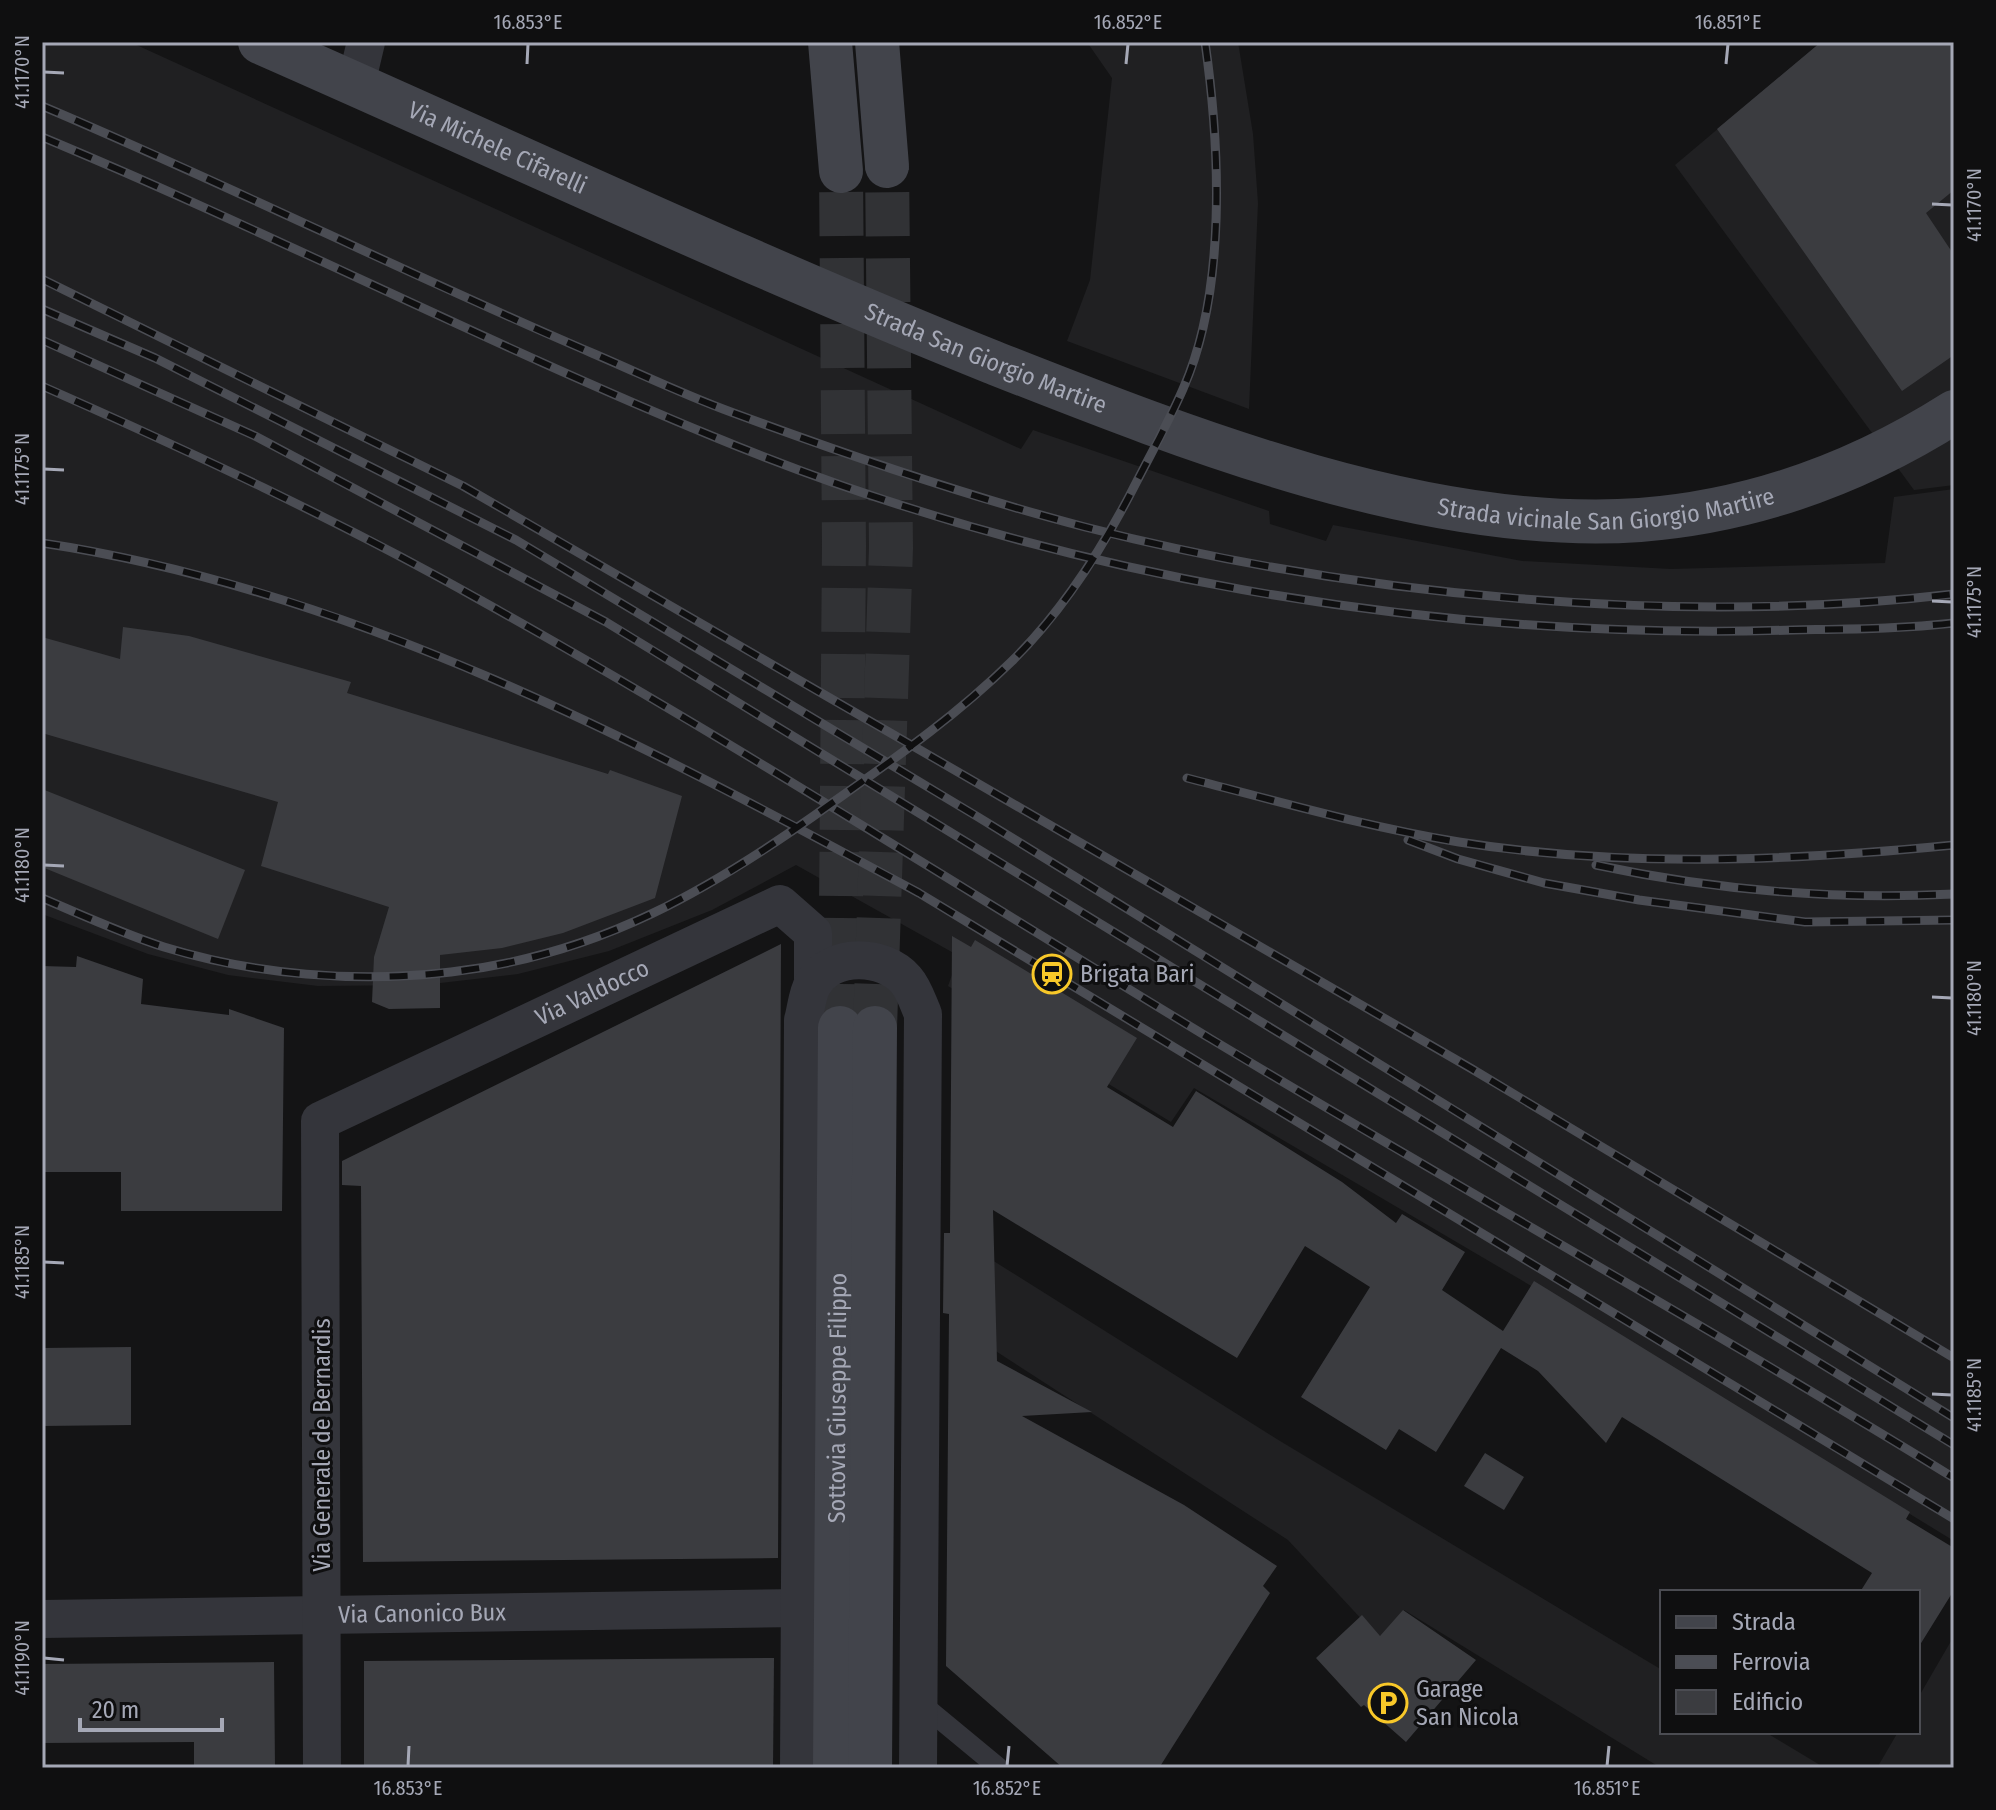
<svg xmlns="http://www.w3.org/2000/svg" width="1996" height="1810" font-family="'Fira Sans Condensed',sans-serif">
<rect width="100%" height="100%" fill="#141415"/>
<!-- built -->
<g fill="#202022">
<polygon points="42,42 130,42 1021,449 1033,430 1269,511 1270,524 1326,541 1333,525 1522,561 1671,569 1885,563 1894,497 1954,489 1954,1541 1683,1375 1194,1088 1171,1122 948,986 959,956 796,865 712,910 609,951 518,974 423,985 318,986 228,975 148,954 42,914"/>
<polygon points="1087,42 1238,42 1253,134 1258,203 1249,409 1067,341 1090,280 1112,78"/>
<polygon points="1821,42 1954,42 1954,485 1914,490 1675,165"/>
<polygon points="992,1260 1280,1441 1662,1670 1662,1732 1765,1732 1825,1768 1661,1768 1404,1610 1379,1638 1288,1540 991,1348"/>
<polygon points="1954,1636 1954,1768 1877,1768 1898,1732 1918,1732 1918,1698"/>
</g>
<!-- building -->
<g fill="#3b3c40">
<polygon points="1821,42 1954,42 1954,190 1926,213 1954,255 1954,355 1902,391 1717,129"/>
<polygon points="123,627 189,636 351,682 347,693 608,774 610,770 682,796 655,898 563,933 502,948 440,955 440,1008 389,1009 372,1002 374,957 389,907 261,866 278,802 42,733 42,637 120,659"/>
<polygon points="42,789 245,870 218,939 42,867"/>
<polygon points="952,936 971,947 975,940 1137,1038 1107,1087 1173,1127 1196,1091 1342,1182 1396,1223 1402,1214 1465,1252 1442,1290 1503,1331 1534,1281 1910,1512 1906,1519 1954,1548 1954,1590 1918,1648 1918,1592 1860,1592 1872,1573 1622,1417 1606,1443 1538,1371 1501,1348 1436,1452 1399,1429 1386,1450 1301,1397 1370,1287 1305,1246 1237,1358 993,1210 997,1361 1092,1412 1022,1416 1184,1505 1277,1566 1263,1586 1270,1593 1159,1768 1063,1768 946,1666 949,1314 943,1313 944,1233 950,1233"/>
<polygon points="781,944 778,1558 363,1562 361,1186 342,1185 342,1161"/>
<polygon points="77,956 143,979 141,1004 229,1015 229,1009 284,1028 282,1211 121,1211 121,1172 42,1172 42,966 76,967"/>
<polygon points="131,1347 131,1425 42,1426 42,1348"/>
<polygon points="1485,1453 1524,1477 1504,1510 1464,1486"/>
<polygon points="1403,1610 1476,1660 1406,1742 1364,1705 1361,1707 1316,1658 1362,1615 1380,1636"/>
<polygon points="774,1658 773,1768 364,1768 364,1661"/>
<polygon points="274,1662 275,1768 194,1768 194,1742 42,1743 42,1664"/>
</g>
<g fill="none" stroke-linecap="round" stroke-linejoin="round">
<!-- secondary-tunnel -->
<g stroke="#313235" stroke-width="44" stroke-dasharray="44 22" stroke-linecap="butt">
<polyline points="840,1028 844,546 841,171"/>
<polyline points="875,1028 891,548 887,166"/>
</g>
<!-- service -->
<polyline stroke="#34353b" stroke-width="20" points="918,1701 999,1768"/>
<!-- minor -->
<g stroke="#34353b" stroke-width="38">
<polyline points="356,84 366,42"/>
<path id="s1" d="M42,1619L800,1608"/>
<path id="s2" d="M322,1768L320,1121L780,904L813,933V983"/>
<path d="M799,1768L803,1020C806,1010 807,994 813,984C832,952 884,954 906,980C914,989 918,1003 923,1014L918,1768"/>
</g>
<!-- secondary -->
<g stroke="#42444b" stroke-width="44">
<path id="s3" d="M260,42C504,149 745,263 992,362C1187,439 1428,535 1640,520C1755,511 1858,473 1954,412"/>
<polyline points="830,42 841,171"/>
<polyline points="877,42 887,166"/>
<path id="s4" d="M835,1768L840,1028"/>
<polyline points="870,1768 875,1028"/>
</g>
<defs>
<g id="rail">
<path d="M42,106C227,184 407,274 592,353C639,373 684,395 731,412C847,455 966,496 1085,527C1354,596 1678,626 1954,594"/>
<path d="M42,137C268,231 486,343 712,436C1050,576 1428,641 1793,630C1847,629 1901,629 1954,623"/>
<polyline points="42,279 463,486 1472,1069 1954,1358"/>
<polyline points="42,309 155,358 516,540 978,817 1954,1418"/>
<polyline points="42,340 255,436 606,622 1954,1445"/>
<path d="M42,386C191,452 338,520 480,600C728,738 967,892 1211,1039C1457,1187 1709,1327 1954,1478"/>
<path d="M42,543C356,590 643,744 919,893L1954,1519"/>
<path d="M1187,778C1277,801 1367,827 1459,842C1622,868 1790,861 1954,845"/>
<polyline points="1408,840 1458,859 1544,883 1639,900 1805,922 1954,920"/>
<path d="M1596,865C1713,890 1835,900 1954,894"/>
<path d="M42,898C82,915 123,934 164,947C255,975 357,983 451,972C600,955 712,889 832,803C894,759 956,716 1011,662C1063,611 1103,548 1136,483C1152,452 1169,421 1183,389C1227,290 1220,147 1205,42"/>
</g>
</defs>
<!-- rail casing -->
<use href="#rail" stroke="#4b4d54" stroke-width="9"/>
<!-- rail -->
<use href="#rail" stroke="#0f0f10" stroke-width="6" stroke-dasharray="18" stroke-linecap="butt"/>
</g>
<!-- ticks -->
<path fill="none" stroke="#a5a8b6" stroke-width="3" d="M527,64L528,44M1126,64L1128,44M1726,64L1728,44M44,72L64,73M1932,204L1952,205M44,469L64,470M1932,601L1952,602M44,865L64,866M1932,997L1952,998M44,1262L64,1263M1932,1394L1952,1395M44,1658L64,1660M408,1766L409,1746M1007,1766L1009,1746M1607,1766L1609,1746"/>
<!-- icons -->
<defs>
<symbol id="station-ring" viewBox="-11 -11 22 22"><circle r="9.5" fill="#0f0f10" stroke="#f8c829" stroke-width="1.5"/><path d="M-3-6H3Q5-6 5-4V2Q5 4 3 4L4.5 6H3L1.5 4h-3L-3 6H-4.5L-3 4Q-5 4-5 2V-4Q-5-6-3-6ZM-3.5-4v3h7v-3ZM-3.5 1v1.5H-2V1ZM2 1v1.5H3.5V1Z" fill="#f8c829"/></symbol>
<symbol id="parking-ring" viewBox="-11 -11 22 22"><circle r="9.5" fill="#0f0f10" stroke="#f8c829" stroke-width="1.5"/><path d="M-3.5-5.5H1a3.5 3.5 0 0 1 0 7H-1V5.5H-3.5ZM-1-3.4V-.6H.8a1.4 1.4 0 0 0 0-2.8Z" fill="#f8c829"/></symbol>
</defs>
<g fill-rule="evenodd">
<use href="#station-ring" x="1030" y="952" width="44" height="44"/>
<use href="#parking-ring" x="1366" y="1681" width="44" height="44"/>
</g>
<g text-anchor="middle" stroke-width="6" stroke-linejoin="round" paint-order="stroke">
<!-- street labels -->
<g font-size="24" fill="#a5a8b6" stroke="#0f0f10">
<text dy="8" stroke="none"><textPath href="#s3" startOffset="260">Via Michele Cifarelli</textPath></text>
<text dy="8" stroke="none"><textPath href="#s3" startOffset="792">Strada San Giorgio Martire</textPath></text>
<text dy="8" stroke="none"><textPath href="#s3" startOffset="1438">Strada vicinale San Giorgio Martire</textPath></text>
<text dy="8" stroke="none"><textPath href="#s2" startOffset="948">Via Valdocco</textPath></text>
<text dy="8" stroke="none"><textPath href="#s4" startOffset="370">Sottovia Giuseppe Filippo</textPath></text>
<text transform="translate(322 1445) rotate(-90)" y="8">Via Generale de Bernardis</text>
<text dy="8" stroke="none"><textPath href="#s1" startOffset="380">Via Canonico Bux</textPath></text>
</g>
<!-- poi labels -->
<g font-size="24" fill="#a5a8b6" stroke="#0f0f10" text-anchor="start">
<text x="1080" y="982">Brigata Bari</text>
<text x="1416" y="1697">Garage<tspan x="1416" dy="28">San Nicola</tspan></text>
</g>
</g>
<!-- border -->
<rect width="1996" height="1810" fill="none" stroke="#0f0f10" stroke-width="88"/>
<!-- legend -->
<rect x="1660" y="1590" width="260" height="144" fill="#0f0f10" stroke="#4b4c52" stroke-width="2"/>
<rect x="1676" y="1616" width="40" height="12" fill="#42444b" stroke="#4b4c52" stroke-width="2"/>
<text x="1732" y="1630" font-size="24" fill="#a5a8b6">Strada</text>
<rect x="1676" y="1656" width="40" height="12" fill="#4b4d54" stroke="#4b4c52" stroke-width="2"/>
<text x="1732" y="1670" font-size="24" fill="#a5a8b6">Ferrovia</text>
<rect x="1676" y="1690" width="40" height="24" fill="#3b3c40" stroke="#4b4c52" stroke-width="2"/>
<text x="1732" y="1710" font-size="24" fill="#a5a8b6">Edificio</text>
<!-- scale -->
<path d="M80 1718v12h142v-12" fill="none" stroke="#a5a8b6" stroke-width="4"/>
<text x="92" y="1718" font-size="24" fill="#a5a8b6" stroke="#0f0f10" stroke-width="6" paint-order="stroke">20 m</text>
<rect x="44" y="44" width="1908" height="1722" fill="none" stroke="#a5a8b6" stroke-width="3"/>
<g font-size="20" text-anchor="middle" fill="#a5a8b6">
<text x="528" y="29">16.853°E</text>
<text x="1128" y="29">16.852°E</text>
<text x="1728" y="29">16.851°E</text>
<text transform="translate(22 72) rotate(-90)" y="7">41.1170°N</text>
<text transform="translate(1974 205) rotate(-90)" y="7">41.1170°N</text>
<text transform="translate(22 469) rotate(-90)" y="7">41.1175°N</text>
<text transform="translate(1974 602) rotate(-90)" y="7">41.1175°N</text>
<text transform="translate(22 865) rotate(-90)" y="7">41.1180°N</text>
<text transform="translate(1974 998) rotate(-90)" y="7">41.1180°N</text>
<text transform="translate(22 1262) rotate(-90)" y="7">41.1185°N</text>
<text transform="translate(1974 1395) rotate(-90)" y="7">41.1185°N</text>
<text transform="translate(22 1658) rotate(-90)" y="7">41.1190°N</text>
<text x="408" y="1795">16.853°E</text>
<text x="1007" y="1795">16.852°E</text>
<text x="1607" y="1795">16.851°E</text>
</g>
</svg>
